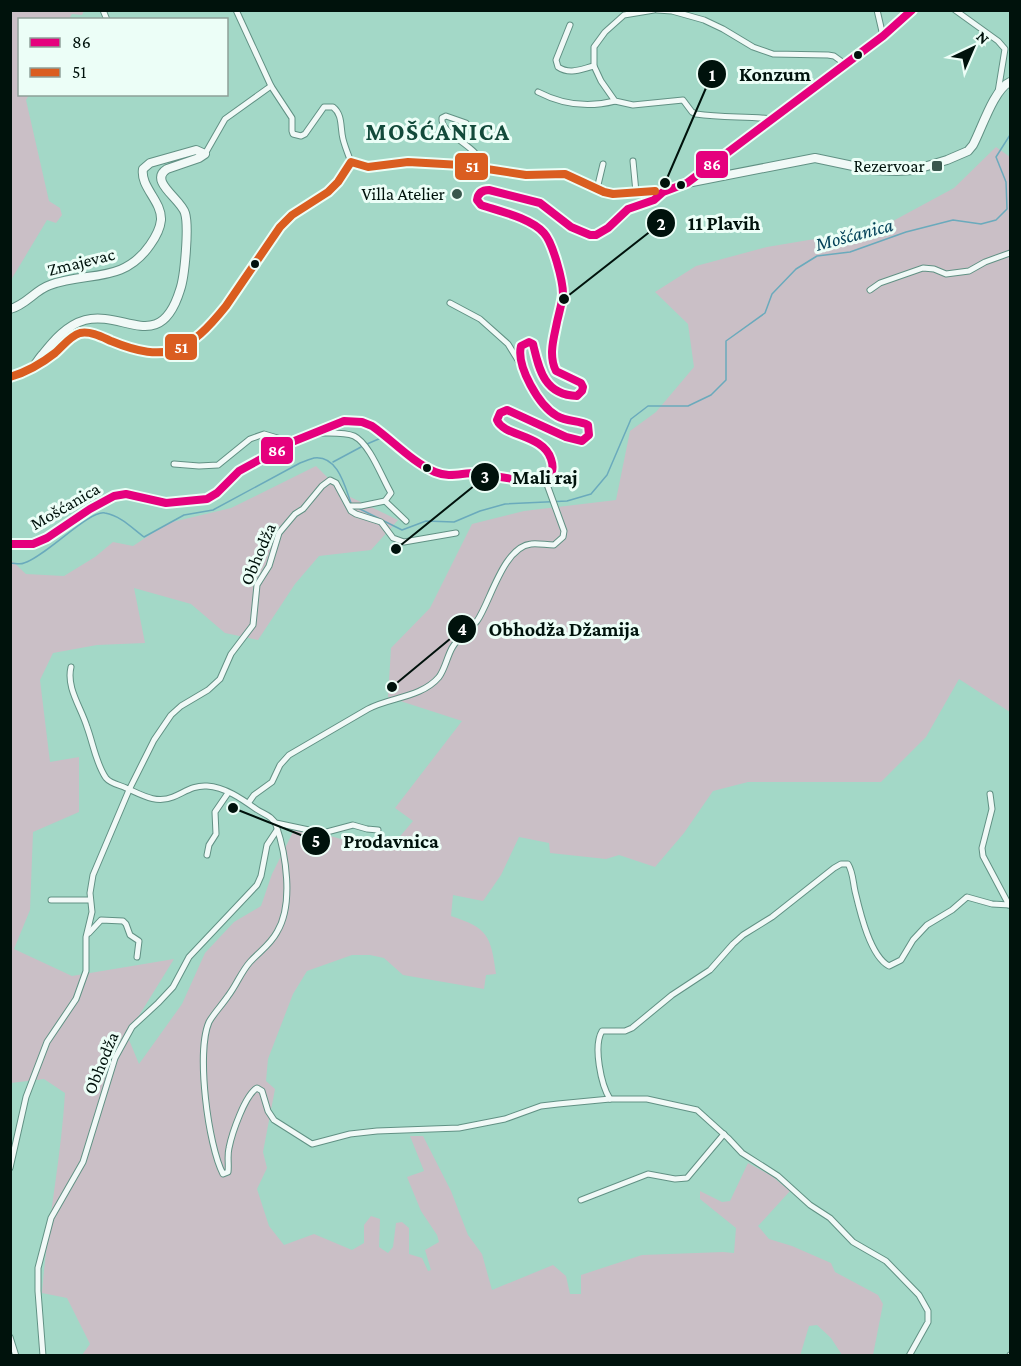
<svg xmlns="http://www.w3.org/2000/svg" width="1021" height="1366" font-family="'Crimson Pro',serif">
<rect width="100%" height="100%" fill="#a3d8c7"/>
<!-- green -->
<g fill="#cabfc6">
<polygon points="11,10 84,11 82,15 72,14 69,19 20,20 20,94 29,95 26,100 49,201 60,208 62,215 56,223 47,220 11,280"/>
<path d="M996,147L1010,157V712L959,679L926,737L881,782H748L713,791L684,833L655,867L619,855L606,859L550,853L549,843L519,837L501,875L483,901L453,895L451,916C488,928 491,936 496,974L486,975L484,989L403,975L384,958L370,955H352L307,971L293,994L268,1059L266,1081L275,1089L263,1152L267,1168L257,1189L269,1226L284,1245L314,1234L352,1250L364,1243V1225L371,1216L380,1219L379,1247L388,1253L393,1247L396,1223L402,1222L409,1228V1254L422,1258L428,1271L431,1270L425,1250L439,1242L437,1235L421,1211L407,1177L424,1171L410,1136H423L451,1191L468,1235L482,1254L492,1290L553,1265L566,1276L570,1294H581V1275L642,1255L723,1252L734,1253L736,1228L700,1199V1191L722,1202L730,1201L748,1163L772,1176L790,1191L758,1226L769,1239L792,1246L831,1263L835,1272L878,1295L883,1304L873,1355H842L831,1338L817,1325L809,1326L800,1356L82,1355L90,1344L67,1298L42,1293C47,1226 61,1160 65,1093L44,1079L11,1083L10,559L26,574L64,576L95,557L113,542L133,546L168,523L231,508L316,466L344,494L398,520L371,550L319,556L295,584L258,640L225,633L191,604L134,588L145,643L97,645L53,653L40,680L50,762L79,757V812L33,832L30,910L14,949L72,976L174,959L127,1035L139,1064L182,1004L205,953L234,922L261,906L272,874L296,826L365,846L397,840L413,821L395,808L462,721L388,697L391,648L430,608L472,524L524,511L616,500L630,431L656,412L694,367L688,324L655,292L696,266L767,247L880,228L954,188Z"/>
</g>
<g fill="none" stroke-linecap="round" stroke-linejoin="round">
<!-- stream -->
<g stroke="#6aaabc" stroke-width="1.5">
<polyline points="1010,94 1010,119"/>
<polyline points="367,444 381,438"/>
<polyline points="333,462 361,447"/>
<polyline points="360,509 380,519"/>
<polyline points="384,521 402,530 426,521 454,522 480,511 505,504 567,501 591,494 607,475 631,419 648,406 688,406 711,395 726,380 726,341 765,313 772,294 796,269 817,256 850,252 906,232 953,220 981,224 996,220 1007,209 1006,182 996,157 1010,135"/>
<path d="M10,563C15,563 20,565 24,563C45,557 90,509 105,513C121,516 132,528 144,537L184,515L213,510L300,463C305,461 310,459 314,458C338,455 345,487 351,503"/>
</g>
<defs>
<g id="street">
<polyline points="103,10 107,20"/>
<path d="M236,10L271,86L292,118V131L293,134L301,136L305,134L324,107H333C343,115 340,127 343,139C345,147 348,154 351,162"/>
<path d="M654,10L624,15L605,32L594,47V66L601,81L615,101L633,105L683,100L692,112L696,114C722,118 747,116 772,119"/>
<polyline points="657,10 672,11 704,20 723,29 753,47 773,54 828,55 834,56 845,64"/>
<polyline points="877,10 883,36"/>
<polyline points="955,10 998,41 1005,49 998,92"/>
<path d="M570,25L556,60L558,67C570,75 581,69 594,66"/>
<path d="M538,92C563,105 588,108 615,101"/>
<path d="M466,123L446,116L442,118C440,136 481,145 483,169"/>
<polyline points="205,154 225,119 271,86"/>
<polyline points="633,161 636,192"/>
<polyline points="690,181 883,36 912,10"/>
<polyline points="597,189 603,164"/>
<polyline points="870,290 880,283 923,268 934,269 946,274 969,271 985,262 1010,253"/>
<polyline points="450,303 480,319 508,344 521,365"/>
<path d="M36,365C50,357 66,337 81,333C93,330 105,338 116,343C168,364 193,348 226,306L280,227L292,215L328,192L338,182L351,162L368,167L408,162L461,165L526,175L565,174L604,192L613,194L651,190L663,192"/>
<path d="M320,433C330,433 345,432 354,436C370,444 382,478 391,493L385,501L361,506H350"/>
<polyline points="174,464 199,466 218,465 250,439 264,434 291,442"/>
<polyline points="385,501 406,521"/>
<path d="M71,667C66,688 81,707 87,727C93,743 96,764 106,778C111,784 120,785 126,788C142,795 156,804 173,797C185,792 194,785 207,786C225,787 242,799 256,809C263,814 273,816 276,825C286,854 294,904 277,932C270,945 260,951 250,962C241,972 236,986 228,996C222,1005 214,1013 209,1022C196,1052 208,1145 223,1174L228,1172C229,1164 227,1156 229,1148C232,1133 245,1095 257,1088L262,1091L268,1111L274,1120L312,1144L350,1134L377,1131L459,1128L505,1119L541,1106L558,1104L610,1099H647L697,1110L728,1138L742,1153L778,1176L810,1205L830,1218L853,1242L886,1261L919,1295L928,1311V1322L909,1356"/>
<polyline points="990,794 992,809 982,848 983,856 1009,905"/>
<path d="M249,802L254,795L272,782L280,765L289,755L368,709C390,697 421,698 439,677C445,669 447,657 452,648C458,637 469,631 477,621C490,603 503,547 531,544C538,543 546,545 554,545L563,537L564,531L545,479"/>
<polyline points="276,823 323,833 353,825 367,829 378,830"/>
<polyline points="207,855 209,845 216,834 215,812 228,793"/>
<polyline points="51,900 90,900"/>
<polyline points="89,933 101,920 123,921 126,924 130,935 139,941 137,957"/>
<path d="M610,1099C601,1085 593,1046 602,1031H625L632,1028L672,995L710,970L733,944L743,935L772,917L834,868L841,864H848C853,872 853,882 855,891C860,912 870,956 889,966L901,960L913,940L927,925L952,910L967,897L992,904L1010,905"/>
<polyline points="10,1168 26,1097 47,1042 76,999 86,971 86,937 92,912 90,893 93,875 129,790 154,740 171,715 181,706 208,690 220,679 231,654 253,625 257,585 269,566 279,533 295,514 303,509 322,486 330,480 336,483 351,511 356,514 381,522 393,538 404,542 456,533"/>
<polyline points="581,1200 648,1174 675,1179 687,1178 724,1134"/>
<polyline points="10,1337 16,1356"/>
<polyline points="43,1356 38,1291 38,1268 51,1218 83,1162 115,1058 132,1027 158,1003 173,987 189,957 257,885 261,876 267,845 277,830"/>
<polyline points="1010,1356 1010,1355"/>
</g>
<g id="secondary">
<path d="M10,309C26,305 35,290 50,285C88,271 123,284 150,245C155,238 160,230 161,220C162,201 140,187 143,169L150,163L196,150L205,154L199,158L167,169C148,181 181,199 185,213C189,226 185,276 180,290C160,355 124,310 85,320C67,325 54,340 43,354C39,358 36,364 32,368C26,373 17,375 10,377"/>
<path d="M10,544H33L47,538L90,509L114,496L126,494L166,503L207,499L217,493L239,471L292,442L344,421L362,422L372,426C392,440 412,462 435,472C449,478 461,473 476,473C491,473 564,497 551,459C543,434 504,437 497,420L500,413L507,410L566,437L582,441L589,435L588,425C578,420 567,422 557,416C539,406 516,366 521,346L529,342L533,344C539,369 544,395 577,396L582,391L583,387L581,383L556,371C548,355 554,338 557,322C559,313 562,303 563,294C563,281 553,243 544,233C531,218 499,211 481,205L477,200L481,192L489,190L540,203L571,227L590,235H596L608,228L628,209L654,200L663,192L687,183L815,158L872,170L897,171L914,170L947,160L968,151L973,145C982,128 994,89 1010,82"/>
</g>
</defs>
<!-- street casing -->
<use href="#street" stroke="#619184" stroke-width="7"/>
<!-- secondary casing -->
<use href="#secondary" stroke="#619184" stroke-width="10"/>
<!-- street -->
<use href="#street" stroke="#f1f9f7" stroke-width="5"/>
<!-- secondary -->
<use href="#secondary" stroke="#f1f9f7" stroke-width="8"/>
<defs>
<path id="bus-1" d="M10,544H33L47,538L90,509L114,496L126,494L166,503L207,499L217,493L239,471L292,442L344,421L362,422L372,426C392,440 412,462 435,472C449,478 461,473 476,473C491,473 564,497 551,459C543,434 504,437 497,420L500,413L507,410L566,437L582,441L589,435L588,425C578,420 567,422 557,416C539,406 516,366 521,346L529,342L533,344C539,369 544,395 577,396L582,391L583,387L581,383L556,371C548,355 554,338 557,322C559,313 562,303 563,294C563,281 553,243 544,233C531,218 499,211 481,205L477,200C478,193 482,190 489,190L540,203L571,227L590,235H596L608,228L628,209L654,200L663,192L687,183L883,36L912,10"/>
<path id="bus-2" d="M10,377C27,372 41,364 55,353C63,346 70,336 80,333C91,331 102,337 111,341C167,364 189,352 226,306L280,227L292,215L328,192L338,182L351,162L368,167L408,162L461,165L526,175L565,174L604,192L613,194L655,191"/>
</defs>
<!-- bus-1 casing -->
<use href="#bus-1" stroke="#ecfef7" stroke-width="12"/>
<!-- bus-2 casing -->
<use href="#bus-2" stroke="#ecfef7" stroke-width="12"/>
<!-- bus-1 -->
<use href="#bus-1" stroke="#e5007d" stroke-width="8"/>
<!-- bus-2 -->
<use href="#bus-2" stroke="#da5d20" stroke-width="8"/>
</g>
<!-- markers -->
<g fill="#00120c" stroke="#ecfef7" stroke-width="2">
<circle cx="858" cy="55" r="5"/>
<circle cx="681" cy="185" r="5"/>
<circle cx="255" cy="264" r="5"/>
<circle cx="427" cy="468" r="5"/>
</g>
<g fill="#39574d" stroke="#ecfef7" stroke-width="2">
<rect x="931" y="160" width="12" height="12" rx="3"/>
<circle cx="457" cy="194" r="6"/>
</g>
<g text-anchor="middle" stroke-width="6" stroke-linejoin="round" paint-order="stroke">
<!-- poi labels -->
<g font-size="18" fill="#00120c" stroke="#ecfef7" text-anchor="end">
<text x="925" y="172">Rezervoar</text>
<text x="445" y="200">Villa Atelier</text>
</g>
<!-- street labels -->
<g font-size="18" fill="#00120c" stroke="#ecfef7">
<text transform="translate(81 262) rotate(-14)" y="6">Zmajevac</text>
<text transform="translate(65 506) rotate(-30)" y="6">Mošćanica</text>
<text transform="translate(258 554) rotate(-67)" y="6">Obhodža</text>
<text transform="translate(101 1063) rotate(-68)" y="6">Obhodža</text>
</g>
<!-- water labels -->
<g font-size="20" font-style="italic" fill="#024058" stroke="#ecfef7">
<text transform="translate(854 234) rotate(-15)" y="7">Mošćanica</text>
</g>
<!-- district labels -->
<g font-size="24" font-weight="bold" letter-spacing="1.5" fill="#134a3b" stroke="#ecfef7">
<text x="438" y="140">MOŠĆANICA</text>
</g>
</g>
<!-- callouts -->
<path fill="none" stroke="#00120c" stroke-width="2" d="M665 183L712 74M564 299L661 223M396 549L485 477M392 687L462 629M233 808L316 841"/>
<g fill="#00120c" stroke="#ecfef7" stroke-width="2">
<circle cx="665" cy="183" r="6"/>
<circle cx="564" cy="299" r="6"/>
<circle cx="396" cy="549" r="6"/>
<circle cx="392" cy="687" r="6"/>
<circle cx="233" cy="808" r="6"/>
<circle cx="712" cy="74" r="15"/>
<circle cx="661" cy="223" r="15"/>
<circle cx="485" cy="477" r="15"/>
<circle cx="462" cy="629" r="15"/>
<circle cx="316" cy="841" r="15"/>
</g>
<g font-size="18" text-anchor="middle" font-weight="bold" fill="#fff">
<text x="712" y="81">1</text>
<text x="661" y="230">2</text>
<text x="485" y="483">3</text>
<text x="462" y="635">4</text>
<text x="316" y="847">5</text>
</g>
<g font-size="20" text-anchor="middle" font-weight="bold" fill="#00120c" stroke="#ecfef7" stroke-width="6" stroke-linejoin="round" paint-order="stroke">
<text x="775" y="81">Konzum</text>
<text x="724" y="230">11 Plavih</text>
<text x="545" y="484">Mali raj</text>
<text x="564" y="636">Obhodža Džamija</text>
<text x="391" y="848">Prodavnica</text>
</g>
<g stroke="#ecfef7" stroke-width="2">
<rect x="695" y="150" width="34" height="29" rx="6" fill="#e5007d"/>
<rect x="454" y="152" width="35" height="29" rx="6" fill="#da5d20"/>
<rect x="164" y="333" width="34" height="28" rx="6" fill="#da5d20"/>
<rect x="260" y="436" width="34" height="29" rx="6" fill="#e5007d"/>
</g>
<g font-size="16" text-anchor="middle" font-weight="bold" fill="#fff">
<text x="712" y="170">86</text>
<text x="472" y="172">51</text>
<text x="181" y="353">51</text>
<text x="277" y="456">86</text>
</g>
<!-- border -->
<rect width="1021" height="1366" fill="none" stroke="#00120c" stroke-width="24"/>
<!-- legend -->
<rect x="18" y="18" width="210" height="78" fill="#ecfef7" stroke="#8ea099" stroke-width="1.5"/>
<rect x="30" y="38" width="30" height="9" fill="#e5007d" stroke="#8ea099" stroke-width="1.5"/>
<text x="72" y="48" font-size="18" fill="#00120c">86</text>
<rect x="30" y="68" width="30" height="9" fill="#da5d20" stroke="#8ea099" stroke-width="1.5"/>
<text x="72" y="78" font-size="18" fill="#00120c">51</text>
<!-- north arrow -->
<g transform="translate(973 48) rotate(44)" stroke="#ecfef7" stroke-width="4.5" paint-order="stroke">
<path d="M0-4.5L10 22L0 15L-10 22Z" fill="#00120c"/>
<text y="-9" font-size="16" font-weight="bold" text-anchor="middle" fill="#00120c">N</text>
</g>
</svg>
